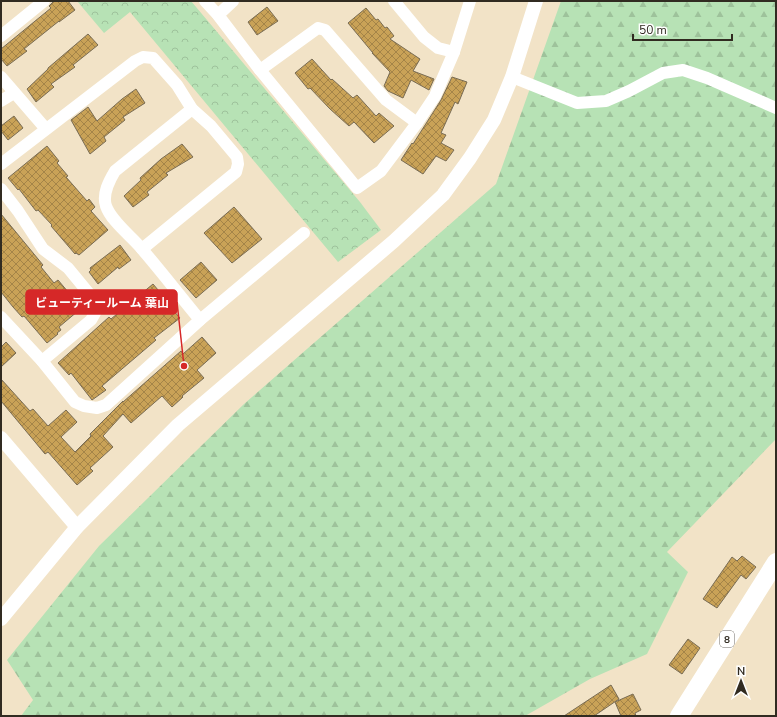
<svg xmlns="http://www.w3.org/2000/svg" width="777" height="717" font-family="'Nunito Sans','Noto Sans JP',sans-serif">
<defs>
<pattern id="forest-firs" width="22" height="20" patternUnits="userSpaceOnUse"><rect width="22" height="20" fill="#b7e2b5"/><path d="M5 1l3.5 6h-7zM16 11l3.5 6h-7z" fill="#9ec29b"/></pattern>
<pattern id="park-crowns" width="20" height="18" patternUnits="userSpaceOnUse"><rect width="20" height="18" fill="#b7e2b5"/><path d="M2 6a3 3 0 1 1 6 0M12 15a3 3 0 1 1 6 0" fill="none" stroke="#9ec29b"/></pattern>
<pattern id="building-cross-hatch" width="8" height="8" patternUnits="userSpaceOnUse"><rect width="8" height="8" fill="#c9a257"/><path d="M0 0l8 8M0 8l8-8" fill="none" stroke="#a48448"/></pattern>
</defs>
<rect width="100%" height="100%" fill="#f2e3c7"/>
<!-- forest -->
<polygon fill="url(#forest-firs)" points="561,1 776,1 776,439 667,552 688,572 647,654 590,679 525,716 21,716 33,700 7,660 99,546 244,404 496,184"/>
<!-- park -->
<polygon fill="url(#park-crowns)" points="77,1 191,1 360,202 381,230 338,262 130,12 104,33"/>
<!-- building -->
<g fill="url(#building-cross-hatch)" stroke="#796c54">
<polygon points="54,1 68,1 75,10 59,22 59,21 24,49 27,51 7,66 1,59 1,49 51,8 49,6"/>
<polygon points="267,7 278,21 257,35 248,22"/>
<polygon points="366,8 376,20 378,19 385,28 387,27 394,36 390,39 420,59 413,71 434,79 429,90 411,80 403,98 388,91 384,86 390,72 372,53 373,53 348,23"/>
<polygon points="88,34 98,45 73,65 75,67 51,84 54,87 36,102 27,89 48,69 48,68"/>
<polygon points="312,59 331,80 332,79 353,98 357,95 376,116 379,113 394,126 374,143 354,122 349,126 330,109 310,88 308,89 295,73"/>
<polygon points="452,77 467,82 458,104 455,102 441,133 446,135 441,143 454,150 446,161 436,156 423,174 401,160 412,143 413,144 441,100"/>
<polygon points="136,89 145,103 123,117 125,120 104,137 106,141 90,154 71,120 88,107 97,121 122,99"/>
<polygon points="14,116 23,128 8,140 1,131 1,126"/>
<polygon points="182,144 193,157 166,173 168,175 147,192 149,195 133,207 124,196 141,180 140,178 161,159"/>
<polygon points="47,146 59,161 57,163 68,176 66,177 87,201 89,199 95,207 91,211 108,230 79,255 76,253 75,254 51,226 52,225 38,210 36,211 19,189 18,190 8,178"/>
<polygon points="234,207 262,239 232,263 204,233"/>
<polygon points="1,214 43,265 41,267 54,283 58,280 69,293 71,292 81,303 76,308 78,311 59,327 61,330 57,333 58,334 47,343 24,316 22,317 13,307 1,292"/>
<polygon points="120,245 131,260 119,269 118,267 98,284 89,272 91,270 90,268"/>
<polygon points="201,262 217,280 196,298 180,280"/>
<polygon points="153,284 164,297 162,298 180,318 154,338 156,340 102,386 106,390 92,400 71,373 69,375 58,363 109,317 111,319"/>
<polygon points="202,337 216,353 197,370 204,378 182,396 183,397 172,407 162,396 131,423 123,414 103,436 113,447 90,468 93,471 77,485 48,452 45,454 1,401 1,379 30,411 33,409 48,426 66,410 77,422 61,437 75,452 91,436 90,434 123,401 123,402 181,351 183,354"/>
<polygon points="6,342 16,353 1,367 1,347"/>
<polygon points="742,556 756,567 746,579 741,575 717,608 703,599 732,557 737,561"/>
<polygon points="688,639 700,648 682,674 669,665"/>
<polygon points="611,685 619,699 594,716 564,716"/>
<polygon points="633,694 641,710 635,713 636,716 621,716 615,702"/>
</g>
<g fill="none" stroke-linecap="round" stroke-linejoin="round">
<!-- minor -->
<g stroke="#fff" stroke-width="12">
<polyline points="205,1 218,15 260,70 357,188 381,171 417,123 435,96 454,52 470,1"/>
<polyline points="394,1 424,37 438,48 454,52"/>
<polyline points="218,15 233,1"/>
<polyline points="1,36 44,1"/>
<polyline points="260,70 318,28 325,30 386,100 417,123"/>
<polyline points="1,77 46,129"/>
<polyline points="512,77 577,103 606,101 629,91 663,73 683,70 707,78 776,108"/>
<polyline points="1,101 14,93"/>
<path d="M192,109L115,171C109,181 102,194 106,206C111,221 131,236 141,248C161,271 180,296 200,320"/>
<polyline points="1,164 135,61 143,57 153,58 177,85 192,109 211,126 237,157 238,164 236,172 142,249"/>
<polyline points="1,189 18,211 43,249 68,268 96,302 95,313 91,320 42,361"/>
<polyline points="1,317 42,361 75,402 84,406 97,408 106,405 200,320 304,233"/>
</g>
<!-- tertiary -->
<g stroke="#fff" stroke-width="14">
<polyline points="1,438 77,527"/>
<polyline points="1,619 77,527 178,425 394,241 443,195 470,158 494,120 512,77 536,1"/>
</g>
<!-- primary -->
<polyline stroke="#fff" stroke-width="18" points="679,716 776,562"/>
</g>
<g text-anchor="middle" stroke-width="4" stroke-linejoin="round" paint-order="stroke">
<!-- shield labels -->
<rect fill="#fff" stroke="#6f6b64" stroke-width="1" x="720" y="631" width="14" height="16" rx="3"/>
<g font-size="10" font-weight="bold" fill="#312b21">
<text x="727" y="643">8</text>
</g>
</g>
<!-- callouts -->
<path fill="none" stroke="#d62828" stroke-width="1.5" d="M184 366L177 302"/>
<circle fill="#d62828" stroke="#fff" stroke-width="1.5" cx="184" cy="366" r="4"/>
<rect fill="#d62828" stroke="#d62828" stroke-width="1.5" x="26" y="290" width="151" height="24" rx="4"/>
<g font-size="12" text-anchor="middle" font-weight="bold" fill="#fff">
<text x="102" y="307">ビューティールーム 葉山</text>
</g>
<!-- border -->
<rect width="777" height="717" fill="none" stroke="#312b21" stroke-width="4"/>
<!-- north arrow -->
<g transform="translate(741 681)" stroke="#ffffff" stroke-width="3" paint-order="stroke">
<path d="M0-3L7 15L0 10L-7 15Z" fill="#312b21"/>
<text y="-6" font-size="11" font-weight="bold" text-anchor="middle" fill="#312b21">N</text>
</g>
<!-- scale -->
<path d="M633 34v6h99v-6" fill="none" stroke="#312b21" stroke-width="2"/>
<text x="639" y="34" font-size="12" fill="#312b21" stroke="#ffffff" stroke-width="3" paint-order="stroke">50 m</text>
</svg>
